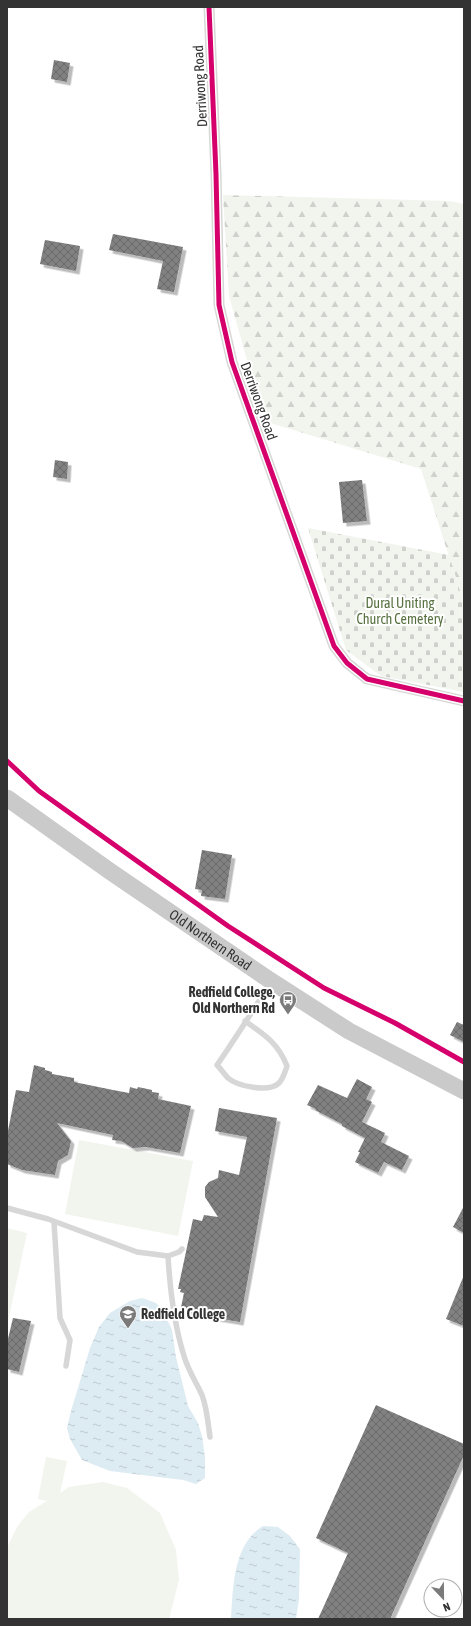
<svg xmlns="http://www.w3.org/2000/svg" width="471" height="1626" font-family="'Asap Condensed',sans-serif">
<defs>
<pattern id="forest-firs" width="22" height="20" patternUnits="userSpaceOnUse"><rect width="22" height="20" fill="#f1f5ed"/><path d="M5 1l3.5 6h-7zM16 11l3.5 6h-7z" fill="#cfd2cc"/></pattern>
<pattern id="cemetery-stones" width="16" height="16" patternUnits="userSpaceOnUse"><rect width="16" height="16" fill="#f1f5ed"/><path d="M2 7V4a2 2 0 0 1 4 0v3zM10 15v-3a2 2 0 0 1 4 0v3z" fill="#cfd2cc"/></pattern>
<pattern id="water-ripples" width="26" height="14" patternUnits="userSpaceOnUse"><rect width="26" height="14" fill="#ddebf3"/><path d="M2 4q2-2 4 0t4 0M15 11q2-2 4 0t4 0" fill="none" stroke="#becad1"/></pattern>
<pattern id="building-cross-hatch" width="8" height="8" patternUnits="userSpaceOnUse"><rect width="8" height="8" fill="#818181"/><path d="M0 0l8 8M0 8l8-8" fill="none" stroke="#6a6a6a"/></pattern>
<filter id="shadow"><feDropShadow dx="3.5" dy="3.5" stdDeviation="0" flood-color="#0004"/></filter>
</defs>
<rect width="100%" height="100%" fill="#fff"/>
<!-- grass -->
<g fill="#f1f5ed">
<polygon points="79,1140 193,1161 178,1236 65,1214"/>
<polygon points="7,1228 27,1233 7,1326"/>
<polygon points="46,1457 67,1461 60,1493 69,1487 103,1482 127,1488 160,1513 176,1550 179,1580 169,1619 7,1619 7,1548 17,1527 29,1512 47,1501 38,1499"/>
</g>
<!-- forest -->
<polygon fill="url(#forest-firs)" points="223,195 449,201 464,204 464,603 421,469 264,421 229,296"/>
<!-- cemetery -->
<polygon fill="url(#cemetery-stones)" points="308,528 449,555 464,604 464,692 381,676 346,650"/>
<!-- water -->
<g fill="url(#water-ripples)">
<polygon points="142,1298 156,1303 163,1311 172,1330 176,1357 188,1406 198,1423 202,1436 205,1457 205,1478 196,1484 183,1480 110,1471 82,1460 70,1439 67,1428 71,1411 90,1348 99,1327 110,1313 130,1301"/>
<path d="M263,1526L278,1527L290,1536L300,1549L299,1599L296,1619H231C233,1588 233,1544 263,1526Z"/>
</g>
<!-- building -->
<g fill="url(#building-cross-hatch)" filter="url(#shadow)">
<polygon points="54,60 70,63 67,82 51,79"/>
<polygon points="113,234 183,247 174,292 157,289 163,261 109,250"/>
<polygon points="45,240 80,246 76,271 40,264"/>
<polygon points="55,460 68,462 67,479 53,477"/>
<polygon points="362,480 367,521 343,523 339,482"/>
<polygon points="202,850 232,855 225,899 201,896 202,890 195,889"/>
<polygon points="457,1022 464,1025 464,1042 450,1035"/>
<polygon points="34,1065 45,1068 45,1070 52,1072 52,1074 74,1078 74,1082 113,1090 129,1093 130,1087 137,1089 138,1087 152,1090 152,1092 159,1093 158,1099 191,1106 180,1153 146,1147 133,1148 121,1141 112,1140 113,1135 57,1123 71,1141 68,1155 58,1161 55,1175 22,1170 7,1164 7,1136 16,1090 29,1092"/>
<polygon points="357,1079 372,1087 366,1099 372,1102 362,1122 385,1133 381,1142 409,1156 402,1170 384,1162 378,1173 355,1162 360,1152 358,1152 365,1138 342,1126 342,1124 315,1110 316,1109 307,1105 318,1085 347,1098"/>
<polygon points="219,1108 277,1118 240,1322 180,1312 184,1293 180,1292 181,1289 178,1289 193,1219 202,1221 204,1215 218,1217 205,1197 205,1187 209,1182 218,1178 219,1170 239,1175 247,1137 215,1131"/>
<polygon points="464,1206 464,1233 453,1227"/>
<polygon points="464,1275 464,1326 446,1319"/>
<polygon points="13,1318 31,1321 19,1372 7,1369 7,1343"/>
<polygon points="376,1405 464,1444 464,1455 390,1619 318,1619 348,1553 316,1538"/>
</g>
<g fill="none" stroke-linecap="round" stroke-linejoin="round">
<!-- lane -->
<g stroke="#d7d7d7" stroke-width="5.5">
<path d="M245,1021C265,1035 278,1043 287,1066C285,1072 283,1079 279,1083C269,1093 237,1086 228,1078C224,1074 221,1069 217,1065C236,1038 253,1010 271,982"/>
<polyline points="7,1208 48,1219 137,1252 168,1256 179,1252 182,1249"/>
<polyline points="54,1222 60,1318 70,1340 66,1366"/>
<path d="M168,1256C170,1290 174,1324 184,1356C188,1370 196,1382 202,1395C207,1408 208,1423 210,1437"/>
</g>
<!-- street -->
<polyline stroke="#d7d7d7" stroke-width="11" points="209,7 216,174 219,305 232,362 334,646 347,663 367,679 464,701"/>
<!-- primary -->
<path stroke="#cacaca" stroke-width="17" id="s1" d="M7,798L111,872L271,981L349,1031L464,1091"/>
<defs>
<g id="cycleway">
<polyline points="209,7 216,174 219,305 232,362 334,646 347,663 367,679 464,701"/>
<polyline points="7,761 39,791 228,926 324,988 395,1023 464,1062"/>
</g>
</defs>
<!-- cycleway casing -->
<use href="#cycleway" stroke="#fff" stroke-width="8"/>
<!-- cycleway -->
<use href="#cycleway" stroke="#d6006c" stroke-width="5"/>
</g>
<!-- icons -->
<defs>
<symbol id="bus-pin" viewBox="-11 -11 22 30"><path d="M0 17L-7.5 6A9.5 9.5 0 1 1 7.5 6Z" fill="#7a7a7a" stroke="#fff"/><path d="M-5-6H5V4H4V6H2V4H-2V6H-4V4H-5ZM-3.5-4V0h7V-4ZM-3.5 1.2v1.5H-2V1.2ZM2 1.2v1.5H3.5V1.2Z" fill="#fff"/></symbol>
<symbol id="school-pin" viewBox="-11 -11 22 30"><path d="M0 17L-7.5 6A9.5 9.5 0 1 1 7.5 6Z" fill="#7a7a7a" stroke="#fff"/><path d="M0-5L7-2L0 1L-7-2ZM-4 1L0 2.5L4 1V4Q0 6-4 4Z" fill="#fff"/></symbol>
</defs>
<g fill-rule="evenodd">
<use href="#bus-pin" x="278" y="990" width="20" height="27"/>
<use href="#school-pin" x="118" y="1304" width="20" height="27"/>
</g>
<g text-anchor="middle" stroke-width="4" stroke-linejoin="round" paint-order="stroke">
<!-- street labels -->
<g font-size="14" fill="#333" stroke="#fff">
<text transform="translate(200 86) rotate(-93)" y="5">Derriwong Road</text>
<text transform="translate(259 401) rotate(70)" y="5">Derriwong Road</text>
<text dy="5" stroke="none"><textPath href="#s1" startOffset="248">Old Northern Road</textPath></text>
</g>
<!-- park labels -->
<g font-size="14" fill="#56703f" stroke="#fff">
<text x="400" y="608">Dural Uniting<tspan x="400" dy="16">Church Cemetery</tspan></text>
</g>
<!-- poi labels -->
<g font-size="14" font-weight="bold" fill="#333" stroke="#fff" text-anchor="end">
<text x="275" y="997">Redfield College,<tspan x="275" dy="16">Old Northern Rd</tspan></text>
<text x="141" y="1319" text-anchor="start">Redfield College</text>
</g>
</g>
<!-- border -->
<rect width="471" height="1626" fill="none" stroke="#333333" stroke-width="16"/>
<!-- north arrow -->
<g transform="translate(443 1598) rotate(158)"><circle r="19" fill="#ffffff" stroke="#adadad"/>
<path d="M0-3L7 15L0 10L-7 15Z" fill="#7a7a7a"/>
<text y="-6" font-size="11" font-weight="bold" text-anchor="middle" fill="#333333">N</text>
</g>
</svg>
